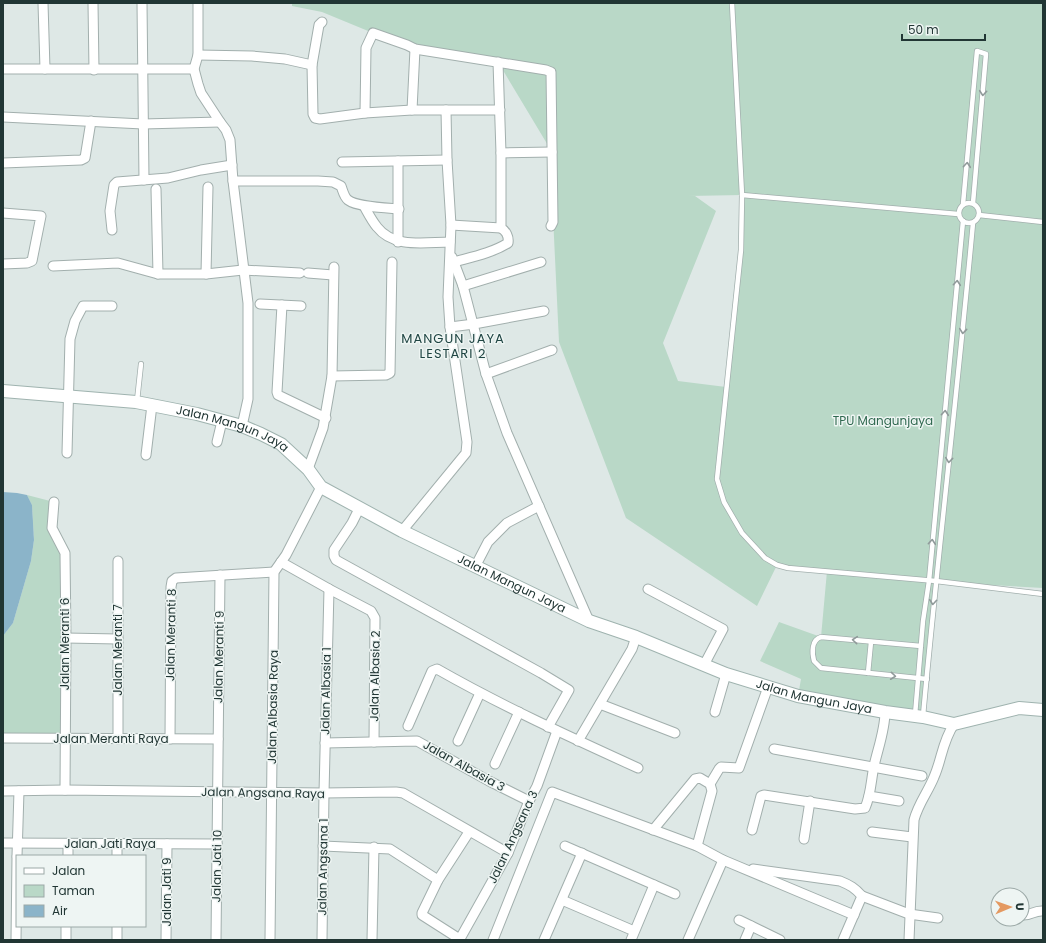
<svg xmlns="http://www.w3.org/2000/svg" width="1046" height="943" font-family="Poppins,sans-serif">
<rect width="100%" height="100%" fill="#dee8e6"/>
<!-- green -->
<g fill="#b9d8c7" fill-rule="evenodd">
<path d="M292,3H1043V588L936,582L923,717L798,696L801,679L760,661L779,622L821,637L827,571L777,565L757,606L626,518L559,342L553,216L552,152L498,62L415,49L373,33L322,12L292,6ZM742,195L741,250L726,387L678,381L663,343L716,211L695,196H688Z"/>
<polygon points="27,495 54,502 52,519 60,543 65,739 3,738 3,636 13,623 31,561 34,540 32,505"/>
</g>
<!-- water -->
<polygon fill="#8bb4c9" points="3,492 17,493 27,495 32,505 34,540 31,561 13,623 3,636"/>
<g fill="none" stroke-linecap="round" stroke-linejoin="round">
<defs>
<g id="lane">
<polyline points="732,3 742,195 741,250 717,479 724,502 742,533 765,558 777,565 788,568 936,581 1043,594"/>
<polyline points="742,195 958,214"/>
<circle cx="969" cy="213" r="10"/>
<polyline points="963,204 977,51 986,54 973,203"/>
<polyline points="979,215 1043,222"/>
<polyline points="137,401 141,364"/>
<path d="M921,646L821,637C811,640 812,653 814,661L821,668L927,679"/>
<polyline points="868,673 871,642"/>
<polyline points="915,715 923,621 929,581 963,221"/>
<path d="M923,716C938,552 958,387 973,223"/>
</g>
<g id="street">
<polyline points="43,3 45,69"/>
<polyline points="93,3 94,70"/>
<polyline points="142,3 144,180"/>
<polyline points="198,3 198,55 194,69 198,84 201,93 220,122 226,130 230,140 233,181 248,303 248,399 242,426"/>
<polyline points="322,22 319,25 312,65 313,114 315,118 320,119 365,113 412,110 500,110"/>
<polyline points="198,55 252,56 285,59 312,65"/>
<polyline points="3,69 194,69"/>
<polyline points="412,110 415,49"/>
<polyline points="365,113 366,48 373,33 407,45 415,49 546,70 551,72 553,222 551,226"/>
<polyline points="3,117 143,124 220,122"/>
<polyline points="501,153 552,152"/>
<polyline points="398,161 398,242"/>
<polyline points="342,162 447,160"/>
<polyline points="3,163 81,160 85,158 91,121"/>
<path d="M233,181H318L333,182L341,186C343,191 344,197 348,200C357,207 388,208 399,209"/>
<polyline points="156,189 158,274"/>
<path d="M364,206C368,213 372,221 377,227C394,249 426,242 450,242"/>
<polyline points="3,213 41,216 32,261 27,263 3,264"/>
<polyline points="451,225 501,228"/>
<polyline points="112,230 110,211 114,185 117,182 168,178 201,170 232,165"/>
<polyline points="452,257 463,286 486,374 507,433 589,621"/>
<path d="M454,262C472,257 492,253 508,243C509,237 506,231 501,228V153L498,62"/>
<polyline points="53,266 118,263 158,274 206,274 243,270 300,273"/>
<polyline points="308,273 333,275"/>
<polyline points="206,274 208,187"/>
<polyline points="463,286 541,262"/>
<polyline points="260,304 301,306"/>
<polyline points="282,305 277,392 278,395 326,418"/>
<polyline points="450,327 474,324 544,311"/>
<polyline points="486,374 552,350"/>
<polyline points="332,376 386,375 390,373 392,262"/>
<polyline points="217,442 222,421"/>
<polyline points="67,453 70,339 75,321 83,306 112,306"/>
<polyline points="146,455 152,405"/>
<polyline points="308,469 323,428 332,376 334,267"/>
<polyline points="54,502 52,528 65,553 66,638 65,790"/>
<polyline points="359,509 352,523 334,550 334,556 336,560 541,673 569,690 548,727"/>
<polyline points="402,531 466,453 467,442 450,327 448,297 451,225 447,160 446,110"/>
<polyline points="281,562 329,589 371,611 375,618 374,742"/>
<polyline points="475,567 488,542 507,523 539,506"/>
<polyline points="648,589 723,629 704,665"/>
<polyline points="66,638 118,639"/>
<polyline points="600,704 675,733"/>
<polyline points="715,712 726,674"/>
<path d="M408,726L432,671L437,669C502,706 570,737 638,768"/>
<polyline points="3,738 218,739"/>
<polyline points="118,739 118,561"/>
<polyline points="170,739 171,587 172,581 176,578 274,572"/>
<polyline points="458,741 480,693"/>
<polyline points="578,741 632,649 636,637"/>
<polyline points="325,743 417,741 489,781 529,801"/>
<polyline points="774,749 922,776"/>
<polyline points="495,764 519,712"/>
<polyline points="710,784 719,769 721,767 739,768 768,687"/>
<polyline points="3,791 65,790 324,793 396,792 403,793 508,853"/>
<polyline points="869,796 899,801"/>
<polyline points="653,830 695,779 700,778 710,784 712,791 697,846"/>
<path d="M752,830L761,796L764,795L855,809L865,808C871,795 871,780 874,766C878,748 885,730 885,712"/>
<polyline points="469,832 438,880 422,913 422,915 458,938 461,937 508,853 529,801 537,786 557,731"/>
<polyline points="872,832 912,837"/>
<polyline points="804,839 810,801"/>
<polyline points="3,843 217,844"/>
<polyline points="117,844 117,856"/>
<polyline points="323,846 390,849 438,880"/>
<polyline points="565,846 675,894"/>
<polyline points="17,856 19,791"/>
<polyline points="68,856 68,844"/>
<path d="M753,869L840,881C850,885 855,888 862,896L843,940"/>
<polyline points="862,896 909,914 938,918"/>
<polyline points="562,900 634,931"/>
<path d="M1022,915C1031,916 1034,910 1043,911"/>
<polyline points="739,920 780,940"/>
<polyline points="117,926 117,940"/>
<polyline points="16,940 17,857"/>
<polyline points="66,940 66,926"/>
<polyline points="166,940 167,844"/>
<polyline points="216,940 220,575"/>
<polyline points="270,940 274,572 286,555 321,487"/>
<polyline points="322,940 324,793 329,589"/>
<polyline points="372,940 374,847"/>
<polyline points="493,940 552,792 697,846 723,860 854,915"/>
<polyline points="544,940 582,853"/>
<polyline points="631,940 654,885"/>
<polyline points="688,940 723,860"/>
<polyline points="745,940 751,926"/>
<path d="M909,940L914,820C918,804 928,792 934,777C942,759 942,742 954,724"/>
</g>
<g id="secondary">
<path id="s1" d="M3,391L136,402L197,414L242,426L261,434L281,444L308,469L321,487L402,531L589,621L636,637L726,674L798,696L885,712L923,717L954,724L1019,708L1043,710"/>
</g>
</defs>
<!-- lane casing -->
<use href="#lane" stroke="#a2afad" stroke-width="6"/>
<!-- street casing -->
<use href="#street" stroke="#a2afad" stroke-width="11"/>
<!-- secondary casing -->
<use href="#secondary" stroke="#9fb3af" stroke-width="14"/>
<!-- lane -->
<use href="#lane" stroke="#fff" stroke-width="4.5"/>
<!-- street -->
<use href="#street" stroke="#fff" stroke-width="9"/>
<!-- secondary -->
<use href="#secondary" stroke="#fff" stroke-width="12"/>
</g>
<!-- one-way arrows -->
<defs><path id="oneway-chevron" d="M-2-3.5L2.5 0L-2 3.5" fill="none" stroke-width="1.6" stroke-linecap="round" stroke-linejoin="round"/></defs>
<g stroke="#909a9a">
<use href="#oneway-chevron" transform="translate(983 93) rotate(95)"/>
<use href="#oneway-chevron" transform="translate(967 165) rotate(-85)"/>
<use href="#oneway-chevron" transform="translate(957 283) rotate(-85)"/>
<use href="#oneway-chevron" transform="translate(963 331) rotate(96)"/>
<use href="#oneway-chevron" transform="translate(945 413) rotate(-85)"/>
<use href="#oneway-chevron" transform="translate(949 460) rotate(96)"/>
<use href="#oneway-chevron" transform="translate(932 542) rotate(-85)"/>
<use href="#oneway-chevron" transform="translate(933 602) rotate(95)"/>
<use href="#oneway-chevron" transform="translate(855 640) rotate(-175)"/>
<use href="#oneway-chevron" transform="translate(893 676) rotate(6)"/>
</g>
<g text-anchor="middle" stroke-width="3" stroke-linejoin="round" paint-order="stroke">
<!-- park labels -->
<g font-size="12" fill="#306950" stroke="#eef5f3">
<text x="883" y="425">TPU Mangunjaya</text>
</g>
<!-- street labels -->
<g font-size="12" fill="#213634" stroke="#eef5f3">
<text dy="4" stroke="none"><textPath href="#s1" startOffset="234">Jalan Mangun Jaya</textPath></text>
<text dy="4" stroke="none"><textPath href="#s1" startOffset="558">Jalan Mangun Jaya</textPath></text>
<text transform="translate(171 635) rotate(-89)" y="4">Jalan Meranti 8</text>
<text transform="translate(65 644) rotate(-90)" y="4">Jalan Meranti 6</text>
<text transform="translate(118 650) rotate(-90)" y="4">Jalan Meranti 7</text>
<text transform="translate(219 657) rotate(-89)" y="4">Jalan Meranti 9</text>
<text transform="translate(375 676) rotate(-89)" y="4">Jalan Albasia 2</text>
<text transform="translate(326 691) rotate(-89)" y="4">Jalan Albasia 1</text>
<text dy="4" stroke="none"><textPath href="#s1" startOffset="882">Jalan Mangun Jaya</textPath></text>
<text transform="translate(273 707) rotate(-89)" y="4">Jalan Albasia Raya</text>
<text x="111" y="743">Jalan Meranti Raya</text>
<text transform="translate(464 766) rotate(29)" y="4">Jalan Albasia 3</text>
<text transform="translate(263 793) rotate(1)" y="4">Jalan Angsana Raya</text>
<text transform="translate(513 837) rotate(-65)" y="4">Jalan Angsana 3</text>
<text x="110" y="848">Jalan Jati Raya</text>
<text transform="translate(217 866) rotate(-89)" y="4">Jalan Jati 10</text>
<text transform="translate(323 867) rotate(-89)" y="4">Jalan Angsana 1</text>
<text transform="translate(167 892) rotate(-90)" y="4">Jalan Jati 9</text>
</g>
<!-- neighbourhood labels -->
<g font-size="13" letter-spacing="1" fill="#204644" stroke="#eef5f3">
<text x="453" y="343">MANGUN JAYA<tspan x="453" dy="15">LESTARI 2</tspan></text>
</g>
</g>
<!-- border -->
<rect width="1046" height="943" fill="none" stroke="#213634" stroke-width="8"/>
<!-- legend -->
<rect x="16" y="855" width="130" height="72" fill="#eef5f3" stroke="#9ca9a7"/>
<rect x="24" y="868" width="20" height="6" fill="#ffffff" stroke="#9ca9a7"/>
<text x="52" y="875" font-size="12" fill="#213634">Jalan</text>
<rect x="24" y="885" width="20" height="12" fill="#b9d8c7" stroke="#9ca9a7"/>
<text x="52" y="895" font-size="12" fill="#213634">Taman</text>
<rect x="24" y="905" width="20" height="12" fill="#8bb4c9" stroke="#9ca9a7"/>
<text x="52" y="915" font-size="12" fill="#213634">Air</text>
<!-- north arrow -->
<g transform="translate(1010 907) rotate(88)"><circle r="19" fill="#eef5f3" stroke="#9ca9a7"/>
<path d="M0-3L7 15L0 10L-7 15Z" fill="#e49961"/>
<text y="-6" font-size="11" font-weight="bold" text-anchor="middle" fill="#213634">U</text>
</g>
<!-- scale -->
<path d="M902 34v6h83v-6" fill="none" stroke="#213634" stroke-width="2"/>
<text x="908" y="34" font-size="12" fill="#213634" stroke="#eef5f3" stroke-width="3" paint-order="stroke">50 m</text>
</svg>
